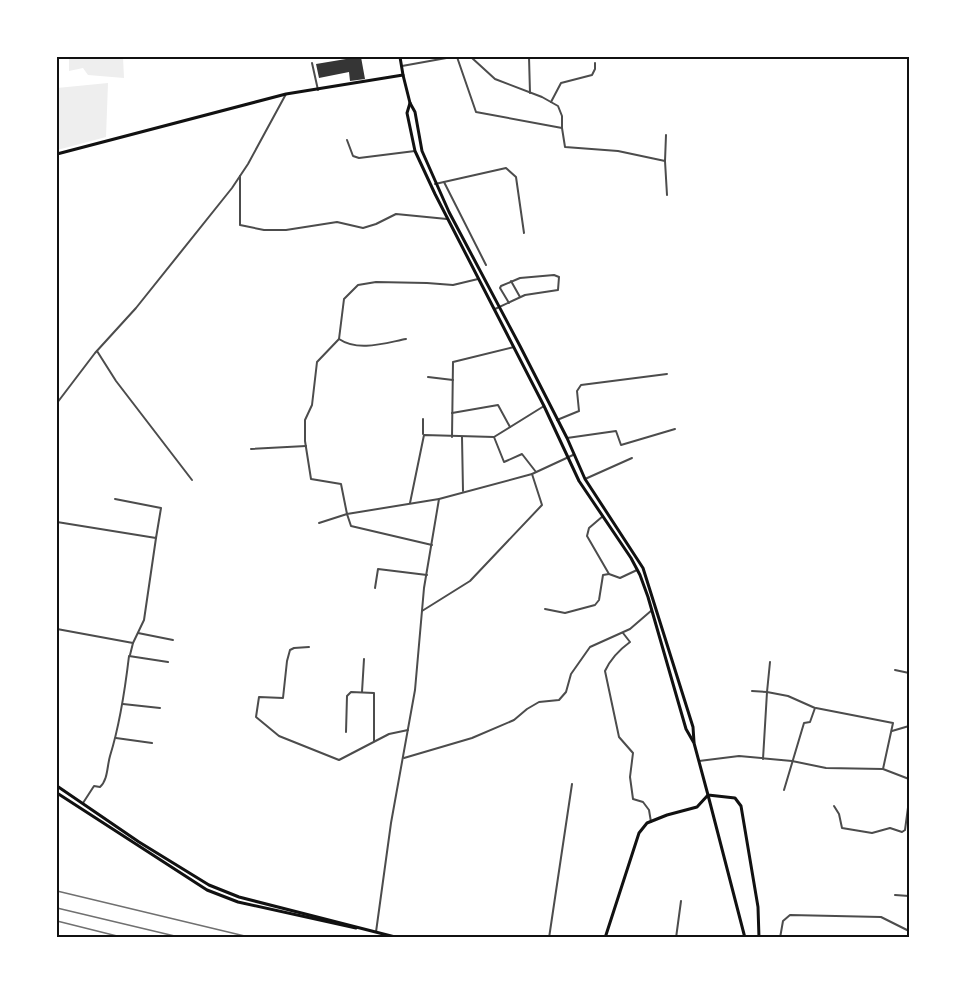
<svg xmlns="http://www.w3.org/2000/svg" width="966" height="995" font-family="'Noto Sans',sans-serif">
<rect width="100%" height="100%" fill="#fff"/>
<!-- green -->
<g fill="#eee">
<polygon points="69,57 123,57 124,78 88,75 83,68 69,71"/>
<polygon points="108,83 106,137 57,150 57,88"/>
</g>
<!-- building -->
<polygon fill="#353535" points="345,57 361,57 365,79 350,81 349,72 319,78 316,64 346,59"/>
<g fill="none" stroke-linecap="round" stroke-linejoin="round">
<!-- minor -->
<g stroke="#4c4c4c" stroke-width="2">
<polyline points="457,57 476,112 562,128 565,147 618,151 665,161 666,135"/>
<polyline points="463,57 472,58 495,79 542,97 558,106 562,116 562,128"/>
<polyline points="529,57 530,93"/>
<polyline points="312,63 318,90"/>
<polyline points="402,66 452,57"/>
<polyline points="551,102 561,83 592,75 595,69 595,63"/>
<polyline points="347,140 353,156 359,158 415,151"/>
<polyline points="665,161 667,195"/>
<polyline points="240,176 240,225 264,230 286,230 337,222 363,228 376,224 396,214 447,219"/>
<polyline points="444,182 486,265"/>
<polyline points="435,184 506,168 516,177 524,233"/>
<polyline points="511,281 520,297"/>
<polyline points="495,309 525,295 558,290 559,277 554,275 520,278 501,286 500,288 509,303"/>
<path d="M339,339C358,352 385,343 406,339"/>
<polyline points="97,351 116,381 192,480"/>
<polyline points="428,377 453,380"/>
<polyline points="452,413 498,405 510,427"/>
<polyline points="423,419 423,434"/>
<polyline points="557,420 579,411 577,391 581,385 667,374"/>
<polyline points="452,437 453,362 514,347"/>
<polyline points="462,437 463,491"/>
<polyline points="494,437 504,462 522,454 536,472"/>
<polyline points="567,438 616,431 621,445 675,429"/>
<polyline points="251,449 306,446"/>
<polyline points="532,474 573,455"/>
<polyline points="585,479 632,458"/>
<polyline points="410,503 424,435 494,437 544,406"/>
<polyline points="603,516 589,528 587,536 609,574 620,578 637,570"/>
<polyline points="57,522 156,538 161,508 115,499"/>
<polyline points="319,523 347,514 351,526 432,545"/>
<polyline points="375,588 378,569 427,575"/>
<polyline points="545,609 565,613 595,605 599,600 603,575 609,574"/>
<polyline points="422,611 470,581 542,505 532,474 439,499"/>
<polyline points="57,629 133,643"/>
<polyline points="138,633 173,640"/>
<path d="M623,633L630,642C619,650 611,658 605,671L619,737L633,753L630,777L633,799L643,802L649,810L651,822"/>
<polyline points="309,647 294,648 290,650 287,661 283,698 259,697 256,717 279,736 339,760 389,734 408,730"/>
<polyline points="130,655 133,643 144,620 156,538"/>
<polyline points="770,662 767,692 788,696 815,708 810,722 804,723 784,790"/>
<polyline points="895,670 909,673"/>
<polyline points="752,691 767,692 763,759"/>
<polyline points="362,692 364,659"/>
<polyline points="123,704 160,708"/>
<polyline points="816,708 893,723 883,769"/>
<polyline points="892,731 909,726"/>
<polyline points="346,732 347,696 351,692 374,693 374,741"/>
<polyline points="116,738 152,743"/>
<polyline points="404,758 472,738 514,720 527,709 539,702 559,700 566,692 571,674 590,647 630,629 652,610"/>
<path d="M83,803L94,786L100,787C108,780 107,766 110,756C120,724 125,690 129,656L168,662"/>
<polyline points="834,806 839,814 842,828 872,833 890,828 902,832 905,830 909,800"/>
<polyline points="895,895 909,896"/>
<polyline points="376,932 391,823 415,690 424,588 439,499 347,514 341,484 311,479 305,441 305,420 312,405 317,362 339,339 344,299 358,285 376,282 427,283 453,285 478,279"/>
<polyline points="549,938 572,784"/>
<polyline points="676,938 681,901"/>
<polyline points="780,938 783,921 790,915 881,917 909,931"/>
</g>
<!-- tertiary -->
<g stroke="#4c4c4c" stroke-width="2">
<polyline points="57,403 95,353 136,308 232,188 248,164 286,94"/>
<polyline points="699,761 739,756 792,761 826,768 883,769 909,779"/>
</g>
<!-- secondary -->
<g stroke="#111" stroke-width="3">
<polyline points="403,75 410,103 415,112 422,151 449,212 520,346 567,438 585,479 643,568 693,727 694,742"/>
<polyline points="410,103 407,113 415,151 435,194 544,406 579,481 631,558 640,575 648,597 686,729 694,743 708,795 735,798 741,806 758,907 759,938"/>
<polyline points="57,786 139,842 209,885 239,897 399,938"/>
<polyline points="57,793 207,890 238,902 356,928"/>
<polyline points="605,938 639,833 647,823 667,815 697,807 708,795 745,938"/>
</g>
<!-- primary -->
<polyline stroke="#111" stroke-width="3" points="57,154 286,94 403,75 400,57"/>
<!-- rail -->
<g stroke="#707070" stroke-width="1.5">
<polyline points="57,891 253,938"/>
<polyline points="57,908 183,938"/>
<polyline points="57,921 125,938"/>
</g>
</g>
<!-- border -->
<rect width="966" height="995" fill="none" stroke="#ffffff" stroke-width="117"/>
<rect x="58" y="58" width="850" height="878" fill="none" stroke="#111" stroke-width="2"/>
</svg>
